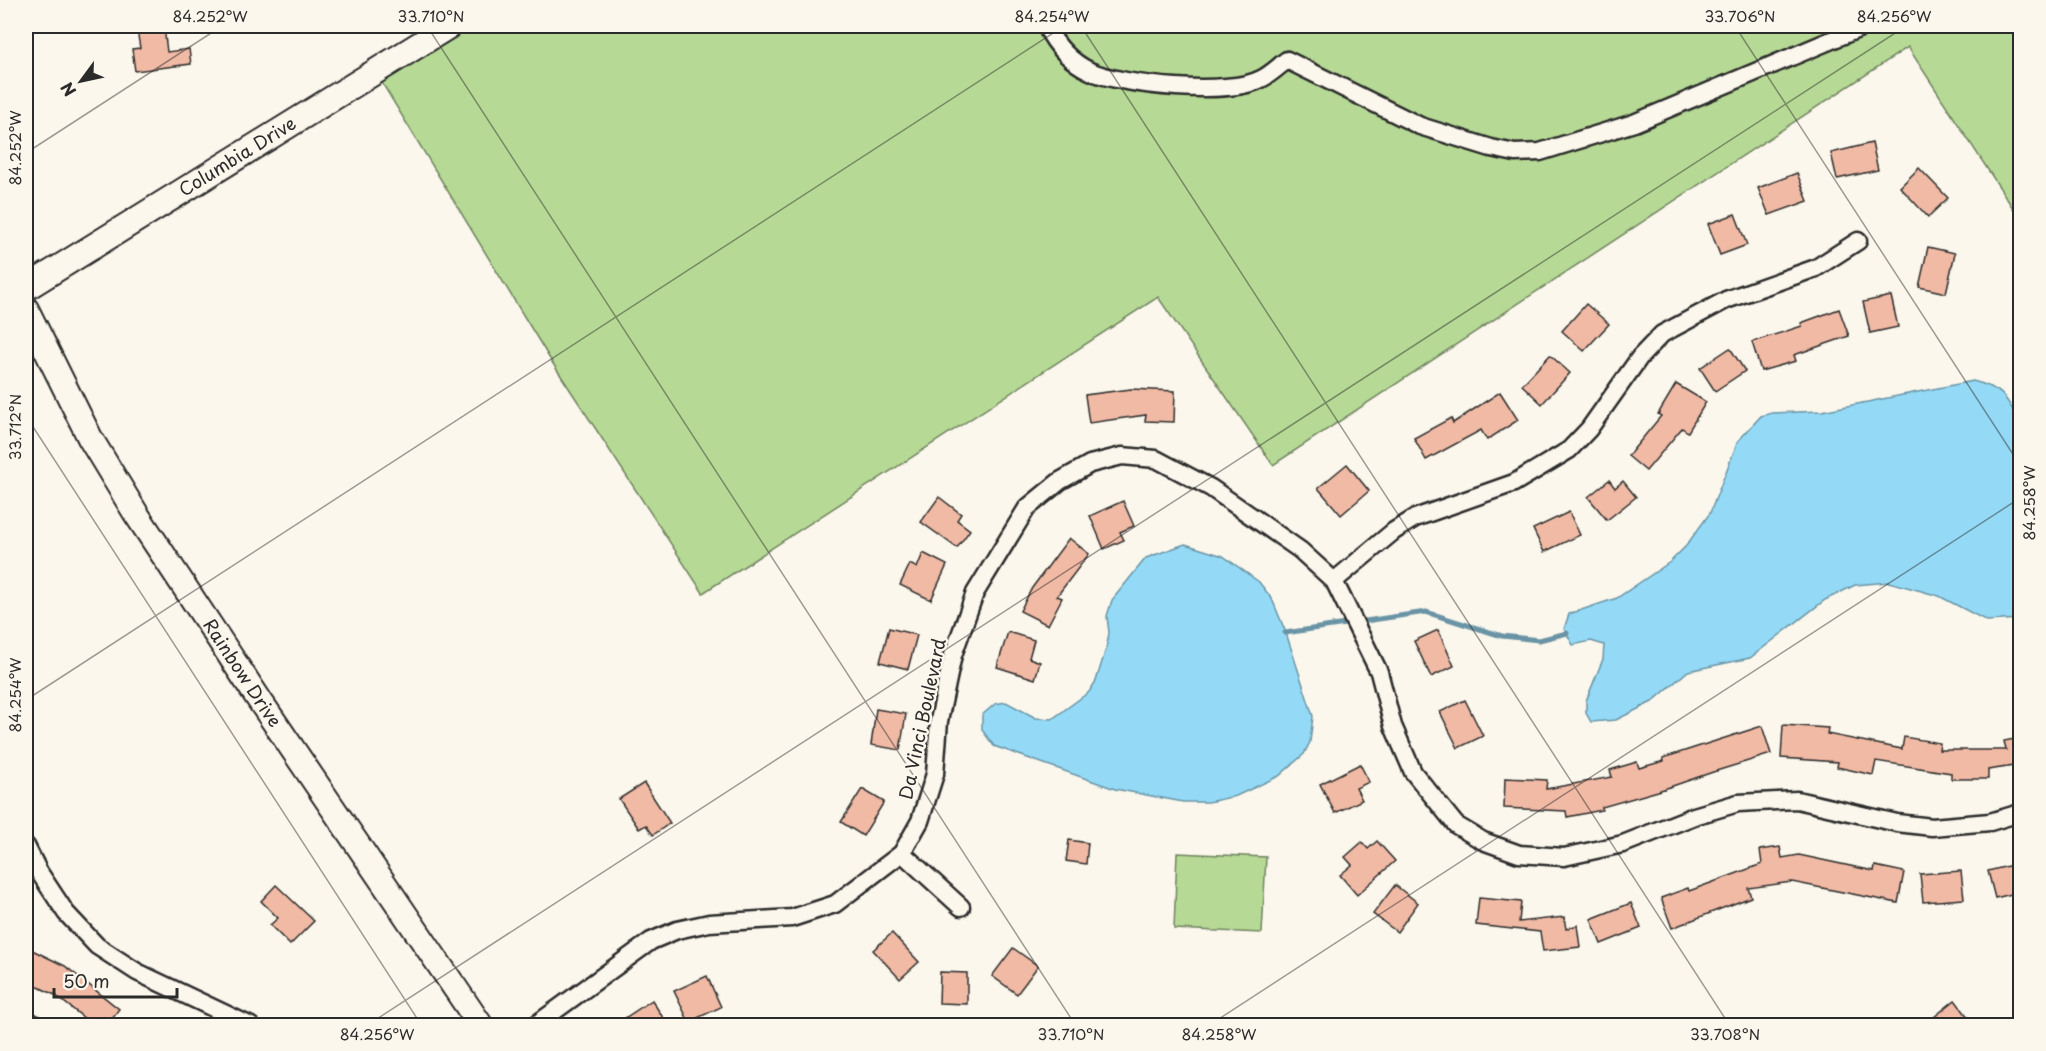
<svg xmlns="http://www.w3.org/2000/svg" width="2046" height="1051" font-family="'Playpen Sans',sans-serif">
<rect width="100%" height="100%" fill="#fbf7ec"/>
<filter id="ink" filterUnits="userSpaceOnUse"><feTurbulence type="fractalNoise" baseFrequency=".0167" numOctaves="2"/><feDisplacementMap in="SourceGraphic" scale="12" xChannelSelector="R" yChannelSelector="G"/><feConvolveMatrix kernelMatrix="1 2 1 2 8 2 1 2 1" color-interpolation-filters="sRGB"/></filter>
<g filter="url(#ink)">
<!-- green -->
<g fill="#b6da95" stroke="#708260" stroke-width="1.5">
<polygon points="456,26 2020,26 2020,219 1908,47 1273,465 1158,297 703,593 550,359 376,73"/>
<polygon points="1177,853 1266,857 1262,933 1174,929"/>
</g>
<!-- water -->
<g fill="#94daf6" stroke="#6a94a5" stroke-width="1.5">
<path d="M1973,381C2004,389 2006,397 2020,423V619L1987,621L1939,596L1889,582L1855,585L1825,600L1750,658L1688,671L1652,702L1616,720L1591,722L1586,713V701L1603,659L1604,645L1591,641L1573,645L1564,629L1569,614L1617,598L1670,562L1686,546L1710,513L1738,441L1761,416L1772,413L1822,411Z"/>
<polygon points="1185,544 1223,556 1259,582 1272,599 1286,633 1313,716 1310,742 1304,754 1279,776 1236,796 1208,802 1183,802 1115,789 994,746 982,730 982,715 995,704 1006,702 1036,718 1052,719 1089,692 1096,681 1106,649 1109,633 1107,616 1112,600 1146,558"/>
</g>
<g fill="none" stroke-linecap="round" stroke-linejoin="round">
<!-- stream -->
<polyline stroke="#6a94a5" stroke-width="5" points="1285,633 1426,612 1502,636 1539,640 1567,633"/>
</g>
<!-- building -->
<g fill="#f1baa5" stroke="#2b2b2b" stroke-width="1.5">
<polygon points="164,27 167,52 189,49 191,64 135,71 132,49 140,48 137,30"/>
<polygon points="1872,143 1878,170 1837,179 1831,153"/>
<polygon points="1919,168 1948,198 1928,217 1900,187"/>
<polygon points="1797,173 1808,201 1769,215 1758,188"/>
<polygon points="1735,214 1747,245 1720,255 1708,224"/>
<polygon points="1928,247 1955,253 1946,293 1919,287"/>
<polygon points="1891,296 1898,327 1870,333 1863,302"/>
<polygon points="1586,304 1609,324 1584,351 1562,331"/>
<polygon points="1839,309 1849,336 1794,355 1796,361 1761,371 1752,342 1802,326 1801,323"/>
<polygon points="1730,348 1745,371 1715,391 1700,368"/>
<polygon points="1550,355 1570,373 1542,404 1522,385"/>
<polygon points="1676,384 1706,402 1688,432 1682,428 1646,471 1628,456 1661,416 1658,414"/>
<polygon points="1131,389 1175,391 1174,422 1145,421 1146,415 1089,423 1085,395"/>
<polygon points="1500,392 1518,420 1487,440 1481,430 1426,460 1414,438 1451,418 1453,423"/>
<polygon points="1347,464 1369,491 1341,515 1318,488"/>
<polygon points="1609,480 1615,488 1623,481 1636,497 1607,520 1588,497"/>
<polygon points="939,497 961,514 957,520 970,530 957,548 921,522"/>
<polygon points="1123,501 1134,526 1120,532 1124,540 1104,549 1090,516"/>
<polygon points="1569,512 1580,535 1544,552 1533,529"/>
<polygon points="1069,538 1089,554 1057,596 1062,598 1048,625 1020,611 1032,588"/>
<polygon points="923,553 947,565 931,600 900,585 910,564 917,568"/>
<polygon points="889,628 917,635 908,669 880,662"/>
<polygon points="1438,630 1454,666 1431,677 1414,641"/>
<polygon points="1008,632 1034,640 1029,658 1040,662 1035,679 997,667"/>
<polygon points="1465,700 1483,736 1458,748 1440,712"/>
<polygon points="876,709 906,714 900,750 871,745"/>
<polygon points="1783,725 1828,728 1827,734 1902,749 1904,737 1940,743 1939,750 2006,750 2004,741 2020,738 2020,765 1988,770 1988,779 1951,779 1951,773 1876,761 1873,775 1837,767 1838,762 1781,758"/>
<polygon points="1762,726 1771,754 1713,772 1658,791 1602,807 1602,810 1567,817 1566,811 1504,808 1505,778 1547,780 1546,789 1612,777 1610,770 1637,762 1639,768 1664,761 1663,758"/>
<polygon points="1360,764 1369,782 1356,788 1362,800 1335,813 1320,784"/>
<polygon points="644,783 670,823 653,835 646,825 639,829 619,799"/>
<polygon points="862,789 884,802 863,836 841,822"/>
<polygon points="1069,840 1088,843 1086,864 1066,861"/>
<polygon points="1377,841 1395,861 1357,895 1340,875 1352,865 1345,857 1362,842 1368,849"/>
<polygon points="1780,847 1782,858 1799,855 1874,871 1875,866 1904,872 1898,903 1792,882 1748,888 1751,897 1672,928 1661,898 1688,888 1689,891 1762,864 1760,850"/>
<polygon points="2020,863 2020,892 1995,898 1988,871"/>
<polygon points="1961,871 1964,899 1923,902 1920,874"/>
<polygon points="276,885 314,921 290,945 270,925 278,918 261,901"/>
<polygon points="1395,885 1418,903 1397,932 1373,914"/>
<polygon points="1479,898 1521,902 1519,922 1564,917 1566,929 1577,925 1580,947 1543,951 1540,932 1476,925"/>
<polygon points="1631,903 1641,928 1601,944 1591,919"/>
<polygon points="892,933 919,962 900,979 873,950"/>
<polygon points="26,947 65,966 119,1009 106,1026 94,1026 55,995 26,981"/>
<polygon points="1013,948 1038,966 1017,994 992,976"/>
<polygon points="940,972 967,973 967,1004 939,1003"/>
<polygon points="707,976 721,1007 689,1022 674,991"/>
<polygon points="652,1000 668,1026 613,1026"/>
<polygon points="1955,1000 1975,1026 1923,1026"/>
</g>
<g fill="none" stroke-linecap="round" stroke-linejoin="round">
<defs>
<g id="street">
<path d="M1046,26C1056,46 1069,61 1090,71C1122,86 1230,96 1261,79C1270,75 1279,66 1287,60L1420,126L1491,148L1515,153L1540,152L1634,123L1865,26"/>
<polyline points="1334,581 1394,531 1415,518 1514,483 1569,450 1589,429 1640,357 1662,334 1726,300 1816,268 1858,241"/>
<polyline points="26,846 39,872 66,913 97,946 137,972 251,1026"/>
<polyline points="902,853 961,907"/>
<polyline points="26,1019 37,1026"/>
<polyline points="534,1026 651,941 677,930 709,923 792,918 835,904 902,853 920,821 935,774 939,721 953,655 975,593 1027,508 1060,481 1090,464 1122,456 1156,459 1211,488 1300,550 1334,581 1379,672 1393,726 1413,772 1456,825 1483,841 1519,854 1564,857 1623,844 1694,816 1738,803 1797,800 1897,823 1932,827 1990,822 2020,813"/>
</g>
<g id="secondary">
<path id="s1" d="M26,288L449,26"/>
<path id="s2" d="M26,309L90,438L135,512L262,704L481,1026"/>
</g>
</defs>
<!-- street casing -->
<use href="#street" stroke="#2b2b2b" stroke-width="21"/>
<!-- secondary casing -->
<use href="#secondary" stroke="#2b2b2b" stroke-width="28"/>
<!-- street -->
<use href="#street" stroke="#fbf7ec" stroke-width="16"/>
<!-- secondary -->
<use href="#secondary" stroke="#fbf7ec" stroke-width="24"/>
</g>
</g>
<!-- ticks -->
<path fill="none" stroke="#2b2b2b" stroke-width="1.5" stroke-opacity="0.45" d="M427,26L1076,1026M1081,26L1730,1026M1735,26L2020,465M26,153L222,26M26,416L422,1026M26,700L1064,26M366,1026L1906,26M1208,1026L2020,498"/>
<g text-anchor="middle" stroke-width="5" stroke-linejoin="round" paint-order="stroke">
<!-- street labels -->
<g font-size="18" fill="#2b2b2b" stroke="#fbf7ec">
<text dy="6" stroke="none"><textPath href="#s1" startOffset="249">Columbia Drive</textPath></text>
<text dy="6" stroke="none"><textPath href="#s2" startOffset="424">Rainbow Drive</textPath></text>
<text transform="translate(923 719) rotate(-78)" y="6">Da Vinci Boulevard</text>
</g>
</g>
<!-- margin -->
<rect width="2046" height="1051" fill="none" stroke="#fbf7ec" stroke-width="66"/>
<!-- north arrow -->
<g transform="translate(81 81) rotate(237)" stroke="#fbf7ec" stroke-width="4.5" paint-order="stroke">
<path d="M0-4.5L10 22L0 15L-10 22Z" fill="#2b2b2b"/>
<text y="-9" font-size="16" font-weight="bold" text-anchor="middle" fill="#2b2b2b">N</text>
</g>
<!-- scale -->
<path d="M54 988v9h123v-9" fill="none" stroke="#2b2b2b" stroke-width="3"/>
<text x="63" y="988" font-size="18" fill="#2b2b2b" stroke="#fbf7ec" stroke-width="4.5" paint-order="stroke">50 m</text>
<rect x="33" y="33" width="1980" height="985" fill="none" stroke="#2b2b2b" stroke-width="2"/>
<g font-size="15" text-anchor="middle" fill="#2b2b2b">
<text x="210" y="22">84.252°W</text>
<text x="431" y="22">33.710°N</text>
<text x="1052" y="22">84.254°W</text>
<text x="1740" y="22">33.706°N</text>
<text x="1894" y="22">84.256°W</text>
<text transform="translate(16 148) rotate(-90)" y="5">84.252°W</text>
<text transform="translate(16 427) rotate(-90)" y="5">33.712°N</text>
<text transform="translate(2030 503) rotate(-90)" y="5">84.258°W</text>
<text transform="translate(16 695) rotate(-90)" y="5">84.254°W</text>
<text x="377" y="1040">84.256°W</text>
<text x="1071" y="1040">33.710°N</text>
<text x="1219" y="1040">84.258°W</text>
<text x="1725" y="1040">33.708°N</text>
</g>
</svg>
